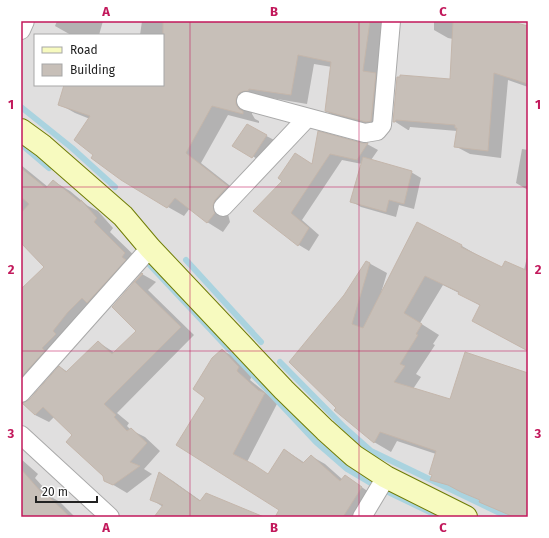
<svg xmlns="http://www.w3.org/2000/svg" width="549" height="538" font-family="'Fira Sans',sans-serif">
<rect width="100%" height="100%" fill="#f2efe9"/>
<!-- residential -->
<path fill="#e0dfdf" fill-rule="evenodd" d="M21,21H528V517H21ZM35,35H163V85H35Z"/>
<!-- shadow -->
<g fill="#0003">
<polygon points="57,21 103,21 99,35 71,35 55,26"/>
<polygon points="142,21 387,21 387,130 342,120 326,111 332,67 314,64 307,104 265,97 252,108 252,114 255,119 259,121 259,123 228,115 201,163 243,196 231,209 228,214 230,222 223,232 207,222 190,208 184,216 168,207 95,155 90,119 75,113 59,104 65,85 163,85 163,35 140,35"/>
<polygon points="434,21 513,21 513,23 528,30 528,87 508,80 501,158 470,154 455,146 457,131 410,127 409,130 408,130 394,121 451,80 453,39 448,38 434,30"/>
<polygon points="247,126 278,142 264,163 234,145"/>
<polygon points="318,133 362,144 367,144 378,150 371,160 411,172 421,178 414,209 399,205 396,217 361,207 351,201 362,164 342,160 302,220 319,235 309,251 299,245 255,211 313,165"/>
<polygon points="522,149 528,150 528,190 516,183"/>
<polygon points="21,165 48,187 53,181 70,191 88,206 98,211 113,228 110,232 142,263 21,391 21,291 46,267 21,242"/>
<polygon points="417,223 462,246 479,256 478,257 503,269 524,270 528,253 528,351 473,321 481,306 459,293 443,285 420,323 439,335 433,344 435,345 416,374 421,377 413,389 450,401 528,374 528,475 454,460 397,441 391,452 374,442 345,296 367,262 387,273 381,293"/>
<polygon points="142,274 156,282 148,290 194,335 117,413 129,423 127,426 131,430 145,437 160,451 144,469 152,474 127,493 105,480 104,475 74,435 54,417 49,422 35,415 29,401 60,367 68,372 98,342 115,353 137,331 113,307"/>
<polygon points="222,350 236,358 252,376 250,380 272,398 278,402 247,462 272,478 285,450 305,463 311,456 325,464 343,480 345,476 375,496 358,517 284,517 280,509 178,445 207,397"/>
<polygon points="21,459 38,474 35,478 53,498 60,502 75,517 21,517"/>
<polygon points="160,473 173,481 201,501 264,517 156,517 163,507 151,499"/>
</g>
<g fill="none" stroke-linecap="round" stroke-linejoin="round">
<!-- stream -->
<g stroke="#aad3df" stroke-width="6">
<polyline points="21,107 72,148 115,187"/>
<polyline points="22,145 49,168"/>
<polyline points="186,260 261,342"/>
<polyline points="147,262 316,442 347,469 374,485"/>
<polyline points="280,362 344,427 371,451 508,517"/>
<polyline points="382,489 438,516"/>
</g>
</g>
<!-- building -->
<g fill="#c7bfb8" stroke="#c4b6ab">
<polygon points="163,21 370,21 363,71 376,73 371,121 366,122 325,111 331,62 298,55 291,95 249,89 248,91 244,91 239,93 236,99 236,104 239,109 243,111 243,114 212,106 186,153 228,186 215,200 213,205 215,213 207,223 175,198 167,208 121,180 91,158 93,155 74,140 90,116 58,105 64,85 163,85"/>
<polygon points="453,21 509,21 528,26 528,84 494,73 488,151 454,147 457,128 455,128 455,125 396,120 395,122 393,122 397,77 400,77 400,75 450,79"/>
<polygon points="247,124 267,135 252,158 232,146"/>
<polygon points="318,131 362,143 368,143 357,160 330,154 291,213 309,228 298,246 253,211 282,181 278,178 295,153 312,164"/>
<polygon points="363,157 412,171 404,204 389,200 386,212 350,202"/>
<polygon points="21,168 46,188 53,180 80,202 81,200 97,218 94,222 125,253 122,257 126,260 87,303 82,298 68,312 53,331 56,334 42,348 45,351 21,377 21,289 44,267 21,243 21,213 29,204 21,197"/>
<polygon points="417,222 462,245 461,247 502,267 505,261 528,271 528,351 472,321 480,305 458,294 459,292 425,276 404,313 422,324 416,334 418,335 400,364 405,366 394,382 450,399 465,352 528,373 528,517 514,517 479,502 480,500 461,492 448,485 430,480 432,475 429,474 436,451 380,432 374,443 334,410 336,408 289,362 344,295 366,261 370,263 352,324 363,328"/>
<polygon points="142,273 143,274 135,282 181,327 104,404 116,415 114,417 127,431 131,428 147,443 130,462 140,466 113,485 104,481 103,476 66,442 72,435 43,407 35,415 22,403 29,400 59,366 66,372 98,341 112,354 136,331 112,307"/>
<polygon points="222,349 239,367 237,371 258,390 265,393 233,454 253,464 268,474 284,449 303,463 311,455 340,481 345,475 362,487 343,517 275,517 279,510 176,445 205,398 193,389 212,358"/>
<polygon points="21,469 42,493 44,492 70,517 21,517"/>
<polygon points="159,472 200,501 206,493 264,517 154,517 163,505 150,500"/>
</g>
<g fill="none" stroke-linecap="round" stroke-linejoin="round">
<defs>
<g id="street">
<polyline points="21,30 25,21"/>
<polyline points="246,101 365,133 377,131 382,125 391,21"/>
<polyline points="223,207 307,118"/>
<polyline points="21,393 150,248"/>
<polyline points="21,435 110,517"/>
<polyline points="362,517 386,477"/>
</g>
<polyline id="secondary" points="21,130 43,146 123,216 150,248 284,390 325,430 354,456 386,477 466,517"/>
</defs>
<!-- street casing -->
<use href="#street" stroke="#a9a9a9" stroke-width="20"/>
<!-- secondary casing -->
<use href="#secondary" stroke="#707d05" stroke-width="24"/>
<!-- street -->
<use href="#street" stroke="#fff" stroke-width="18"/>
<!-- secondary -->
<use href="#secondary" stroke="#f7fabf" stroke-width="22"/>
</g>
<!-- grid -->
<path fill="none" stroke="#c2185b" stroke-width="1" stroke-opacity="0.55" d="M190,21V517M359,21V517M21,187H528M21,351H528"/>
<!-- border -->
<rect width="549" height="538" fill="none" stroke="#ffffff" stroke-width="44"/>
<!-- legend -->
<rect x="34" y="34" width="130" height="52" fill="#ffffff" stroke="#a7a7a7"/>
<rect x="42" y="47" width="20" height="6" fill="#f7fabf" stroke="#a7a7a7"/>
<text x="70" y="54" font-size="12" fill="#222222">Road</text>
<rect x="42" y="64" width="20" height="12" fill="#c7bfb8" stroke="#a7a7a7"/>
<text x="70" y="74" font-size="12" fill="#222222">Building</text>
<!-- scale -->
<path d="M36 496v6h61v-6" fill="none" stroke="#222222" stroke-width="2"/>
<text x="42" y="496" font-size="12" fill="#222222" stroke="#ffffff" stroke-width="3" paint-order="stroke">20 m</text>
<rect x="22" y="22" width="505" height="494" fill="none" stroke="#c2185b" stroke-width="1.5"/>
<g font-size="13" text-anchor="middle" font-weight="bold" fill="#c2185b">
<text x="106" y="16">A</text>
<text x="274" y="16">B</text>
<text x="443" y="16">C</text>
<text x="11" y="109">1</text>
<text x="538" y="109">1</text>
<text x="11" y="274">2</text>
<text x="538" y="274">2</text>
<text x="11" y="438">3</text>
<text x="538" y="438">3</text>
<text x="106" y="532">A</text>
<text x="274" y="532">B</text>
<text x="443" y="532">C</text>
</g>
</svg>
